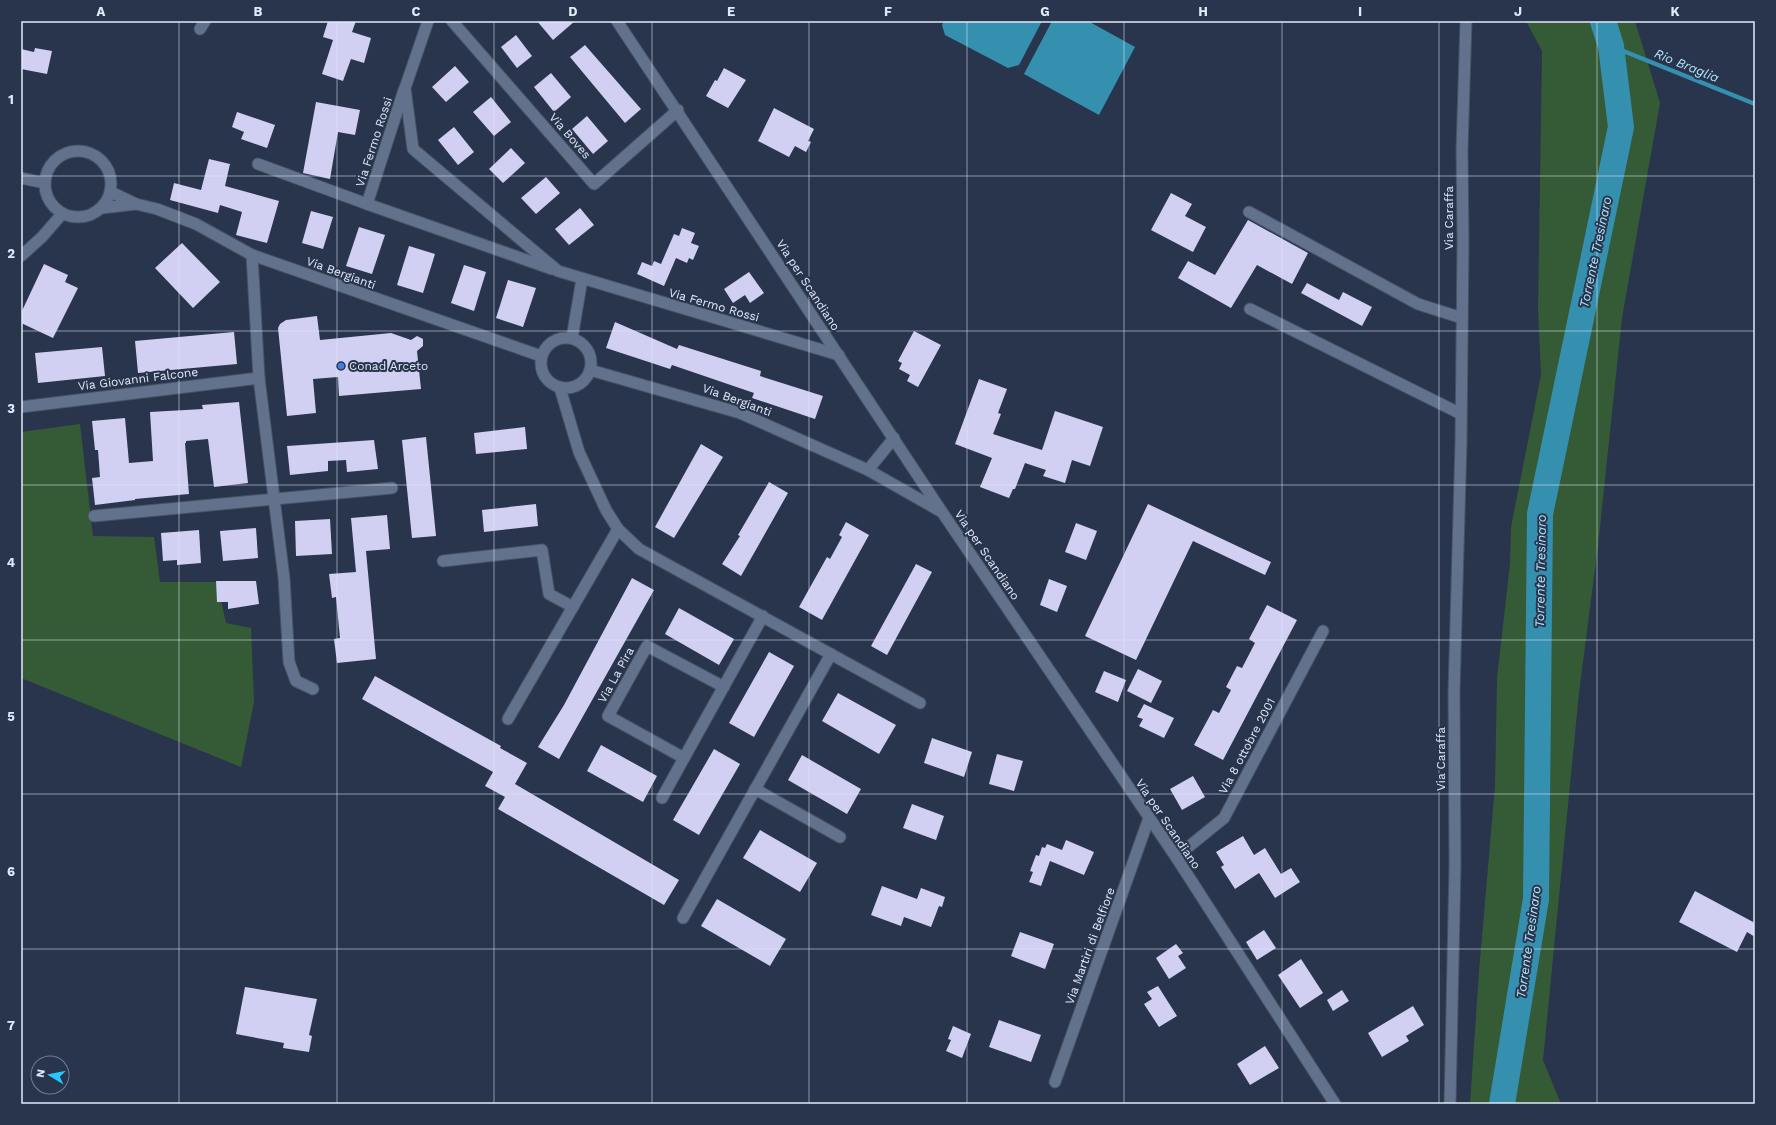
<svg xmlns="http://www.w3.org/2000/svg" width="1776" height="1125" font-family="'Work Sans',sans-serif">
<rect width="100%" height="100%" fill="#28354c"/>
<!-- green -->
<g fill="#355a36">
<polygon points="1526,21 1635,21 1660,103 1622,318 1598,546 1579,693 1543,1060 1561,1104 1470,1104 1479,971 1495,786 1497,678 1510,564 1511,527 1541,375 1538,310 1542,51"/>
<polygon points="80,424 93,536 154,537 160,582 217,582 226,623 251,628 254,702 241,767 21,678 21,432"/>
</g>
<!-- water -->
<g fill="#3590b0">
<polygon points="944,21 1042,21 1019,65 1008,68 945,35 942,25"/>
<polygon points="1052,21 1088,21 1135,47 1099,115 1024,74"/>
</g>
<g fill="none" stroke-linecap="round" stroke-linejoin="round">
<!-- stream -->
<polyline stroke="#3590b0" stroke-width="4.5" points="1611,46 1755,104"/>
<!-- river -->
<polyline stroke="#3590b0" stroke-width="26" points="1502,1104 1536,899 1540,514 1621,127 1611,46 1603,21"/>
</g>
<!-- building -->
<g fill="#d1cff2">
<polygon points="328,21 356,21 352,32 371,38 364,63 351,59 343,81 322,74 333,40 323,37"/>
<polygon points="537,21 575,21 553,40"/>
<polygon points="516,35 532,56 517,68 501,47"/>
<polygon points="585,45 641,109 625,123 570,57"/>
<polygon points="35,48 52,51 47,74 21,69 21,49 34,52"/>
<polygon points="455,66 469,82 446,102 432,87"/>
<polygon points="724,68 746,80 728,108 706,96 715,80 717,81"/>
<polygon points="551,73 571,97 554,112 534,87"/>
<polygon points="491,97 511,122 494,136 473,112"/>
<polygon points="316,102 360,110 355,135 338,132 330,179 303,173"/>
<polygon points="774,108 814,129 808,141 811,142 806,152 795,146 789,157 758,141"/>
<polygon points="237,112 275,125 267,148 241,139 244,132 232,127"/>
<polygon points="587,116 608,141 593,154 572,129"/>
<polygon points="454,127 474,152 458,165 438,140"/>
<polygon points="511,148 525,163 503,183 489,169"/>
<polygon points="209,159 230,164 225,186 279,201 267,243 236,235 242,212 220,205 218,213 170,200 174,183 201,190"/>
<polygon points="546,177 560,193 536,214 521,198"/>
<polygon points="1171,193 1192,204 1185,216 1206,227 1193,252 1151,230"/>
<polygon points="580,208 594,225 569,245 555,229"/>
<polygon points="311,211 333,217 323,249 302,243"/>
<polygon points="1248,220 1308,253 1292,284 1257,265 1231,308 1178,278 1188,261 1215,275"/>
<polygon points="359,227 385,235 372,274 346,266"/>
<polygon points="682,228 695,233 691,243 699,246 693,260 689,258 687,263 676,258 664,286 637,274 642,262 652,266 654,261 661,264 674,234 679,236"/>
<polygon points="182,243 220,282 193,308 155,268"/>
<polygon points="409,246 435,254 423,293 397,285"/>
<polygon points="44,264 68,275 65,282 78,288 53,338 21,323 21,313"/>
<polygon points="464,265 486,272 474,311 451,303"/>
<polygon points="749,272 764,293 750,303 745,295 733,303 724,289"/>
<polygon points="508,280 536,288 523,327 496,318"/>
<polygon points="1307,283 1339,300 1343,292 1372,307 1362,326 1301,293"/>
<polygon points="317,316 320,340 391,333 411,340 417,336 423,339 423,346 417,351 421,389 339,396 338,377 313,379 316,413 287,416 278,328 280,324 286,320"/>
<polygon points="615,322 677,349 679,345 761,371 760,376 823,396 815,419 752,398 754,393 672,365 670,369 606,348"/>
<polygon points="914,331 941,345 918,387 907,381 910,375 899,369 902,363 898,361"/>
<polygon points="234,332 237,364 138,373 135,341"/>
<polygon points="102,347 105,376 38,383 35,353"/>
<polygon points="979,379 1007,389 998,413 1001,414 993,434 1042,450 1055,411 1103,427 1090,466 1072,460 1065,483 1043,476 1046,470 1025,463 1015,489 1013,489 1009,498 980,487 992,458 955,444"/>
<polygon points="239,402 248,483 214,487 208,439 186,441 186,443 185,443 189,494 135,499 135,500 95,505 92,478 100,477 98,450 95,450 92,421 125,418 129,463 153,461 150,412 203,409 202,405"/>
<polygon points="525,427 527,449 476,454 474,433"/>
<polygon points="426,437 436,536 412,538 402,440"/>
<polygon points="374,440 378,469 347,472 346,460 328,461 328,471 290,475 287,446"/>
<polygon points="701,444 723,457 674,538 655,527"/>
<polygon points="769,482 788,493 741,576 722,564 740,536 738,535"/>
<polygon points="536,504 538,526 484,532 482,510"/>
<polygon points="1148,504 1271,562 1265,575 1193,541 1136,660 1085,636"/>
<polygon points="387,515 390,549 366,551 376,659 337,663 334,639 340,638 336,597 332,598 329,574 356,572 351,518"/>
<polygon points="330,519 332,554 296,556 295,521"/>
<polygon points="846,522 869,535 822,620 799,607 827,557 830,559 842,537 839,535"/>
<polygon points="1076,523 1097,531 1086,560 1065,552"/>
<polygon points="256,528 258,558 223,561 220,531"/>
<polygon points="199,530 201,563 177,565 177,560 163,561 161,533"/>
<polygon points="916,564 932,572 887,655 871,646"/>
<polygon points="632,578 654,590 559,759 538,747 564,705"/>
<polygon points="1049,579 1067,586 1057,612 1040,605"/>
<polygon points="216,581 256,581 259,604 228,609 228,602 217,602"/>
<polygon points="1267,605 1297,620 1223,760 1194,745 1213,710 1219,713 1231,690 1226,687 1237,666 1242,668 1255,643 1249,639"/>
<polygon points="679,608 734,639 719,665 665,634"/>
<polygon points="769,652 794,666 754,737 729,723"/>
<polygon points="1138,669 1162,681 1151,703 1127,691"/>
<polygon points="1104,671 1126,680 1118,702 1095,692"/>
<polygon points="375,676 501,746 500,748 527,763 515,784 679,880 664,905 498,809 505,797 485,786 493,772 362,699"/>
<polygon points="838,693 896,725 879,754 822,721"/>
<polygon points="1144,704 1174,718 1164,738 1139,726 1143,719 1137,717"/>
<polygon points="932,738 972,752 964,777 924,763"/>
<polygon points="601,745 657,776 643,802 587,771"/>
<polygon points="714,749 740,764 699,835 673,820"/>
<polygon points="997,754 1023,761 1014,791 989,784"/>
<polygon points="802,755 861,789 847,814 788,780"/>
<polygon points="1193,776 1205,797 1182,810 1170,789"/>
<polygon points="912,804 944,816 936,840 903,828"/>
<polygon points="760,830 817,863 800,892 743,858"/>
<polygon points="1243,836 1254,855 1265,848 1281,874 1291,868 1300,882 1275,898 1259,873 1235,889 1221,867 1224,865 1216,852"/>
<polygon points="1066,840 1094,852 1084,875 1050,861 1041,886 1029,882 1033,872 1030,871 1036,855 1039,856 1042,847 1045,848 1047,844 1062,850"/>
<polygon points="882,886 917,899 921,888 945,897 942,907 939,906 931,927 904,917 901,926 871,915"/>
<polygon points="1695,891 1755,923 1755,937 1747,932 1737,952 1679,922"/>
<polygon points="717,899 786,939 770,966 701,926"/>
<polygon points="1264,930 1276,948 1257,960 1246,942"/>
<polygon points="1020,932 1054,944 1045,969 1011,956"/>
<polygon points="1176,944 1183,953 1178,956 1186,968 1169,979 1156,958"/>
<polygon points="1301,959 1323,993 1300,1008 1278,975"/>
<polygon points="1158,986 1177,1016 1159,1027 1144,1004 1152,999 1147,992"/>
<polygon points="245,987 317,999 309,1035 312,1036 309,1052 283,1048 284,1043 236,1034"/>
<polygon points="1342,990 1349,1001 1333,1011 1327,1000"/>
<polygon points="1413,1006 1424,1025 1406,1036 1409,1041 1382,1057 1368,1033"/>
<polygon points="999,1020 1041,1035 1031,1062 989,1047"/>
<polygon points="953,1026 971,1034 962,1058 946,1051 951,1040 948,1039"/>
<polygon points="1265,1046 1279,1068 1250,1085 1237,1064"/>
</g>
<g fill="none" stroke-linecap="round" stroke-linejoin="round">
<defs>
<g id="minor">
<polyline points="428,21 405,88 413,149 558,271 839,355"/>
<polyline points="452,21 594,184 678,110"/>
<polyline points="200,29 205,21"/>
<polyline points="404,90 367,204 552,269"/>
<circle cx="78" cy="184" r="33"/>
<polyline points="258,164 367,204"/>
<polyline points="21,178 45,183"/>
<polyline points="136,204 157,209 196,224 252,255 541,356"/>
<polyline points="102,208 136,204 111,192"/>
<polyline points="1249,212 1418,304 1462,318"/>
<polyline points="252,255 259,378 284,578 289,662 296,681 313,689"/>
<polyline points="21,256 42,237 62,214"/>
<polyline points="1250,309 1461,414"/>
<circle cx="566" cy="363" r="25"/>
<polyline points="572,338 582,279"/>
<polyline points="590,370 740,413 868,470 942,512"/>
<polyline points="560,388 579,452 606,510 618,529 639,549 920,703"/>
<polyline points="21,407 259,378"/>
<polyline points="868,470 894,438"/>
<polyline points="94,516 392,488"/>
<polyline points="443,561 542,550 549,594 573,607"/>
<polyline points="724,687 647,646 608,716 684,758 763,616"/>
<polyline points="508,719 618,529"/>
<polyline points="755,789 840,837"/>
<polyline points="662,798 684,758"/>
<polyline points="1176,857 1224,818 1323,631"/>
<polyline points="683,918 831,654"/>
<polyline points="1055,1082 1149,818"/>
<polyline points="1450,1104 1455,865 1454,692 1461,442 1463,241 1462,150 1466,21"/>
</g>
<polyline id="tertiary" points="617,21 942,512 1176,857 1335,1104"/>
</defs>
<!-- minor casing -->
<use href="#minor" stroke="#465265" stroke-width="13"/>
<!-- tertiary casing -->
<use href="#tertiary" stroke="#465265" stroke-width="13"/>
<!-- minor -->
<use href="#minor" stroke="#63728c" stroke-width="11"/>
<!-- tertiary -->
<use href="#tertiary" stroke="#63728c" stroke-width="11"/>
</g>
<!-- grid -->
<path fill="none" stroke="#e1eaf9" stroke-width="1" stroke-opacity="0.55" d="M179,21V1104M337,21V1104M494,21V1104M652,21V1104M809,21V1104M967,21V1104M1124,21V1104M1282,21V1104M1439,21V1104M1597,21V1104M21,176H1755M21,331H1755M21,485H1755M21,640H1755M21,794H1755M21,949H1755"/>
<!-- markers -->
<circle fill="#3f7fe0" stroke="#28354c" stroke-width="1.5" cx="341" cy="366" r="4"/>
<g text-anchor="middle" stroke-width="4" stroke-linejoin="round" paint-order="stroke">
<!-- street labels -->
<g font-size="12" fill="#e1eaf9" stroke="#28354c">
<text transform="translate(570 136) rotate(49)" y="4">Via Boves</text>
<text transform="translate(374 142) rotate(-72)" y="4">Via Fermo Rossi</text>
<text transform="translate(1449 218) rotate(-90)" y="4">Via Caraffa</text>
<text transform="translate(341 273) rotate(20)" y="4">Via Bergianti</text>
<text transform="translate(808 285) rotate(57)" y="4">Via per Scandiano</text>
<text transform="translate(714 305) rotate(16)" y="4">Via Fermo Rossi</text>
<text transform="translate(138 379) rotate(-7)" y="4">Via Giovanni Falcone</text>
<text transform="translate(737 400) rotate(20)" y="4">Via Bergianti</text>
<text transform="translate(987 555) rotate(56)" y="4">Via per Scandiano</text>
<text transform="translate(616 675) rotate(-61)" y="4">Via La Pira</text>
<text transform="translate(1247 746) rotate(-62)" y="4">Via 8 ottobre 2001</text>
<text transform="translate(1441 759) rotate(-90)" y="4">Via Caraffa</text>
<text transform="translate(1168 824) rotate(56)" y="4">Via per Scandiano</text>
<text transform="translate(1090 946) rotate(-70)" y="4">Via Martiri di Belfiore</text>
</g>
<!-- poi labels -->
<g font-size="12" fill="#e1eaf9" stroke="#28354c" text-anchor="start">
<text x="349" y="370">Conad Arceto</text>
</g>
<!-- water labels -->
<g font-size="13" font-style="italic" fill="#b3e6fc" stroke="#28354c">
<text transform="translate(1687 65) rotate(22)" y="5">Rio Braglia</text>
<text transform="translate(1595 252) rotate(-78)" y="5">Torrente Tresinaro</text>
<text transform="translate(1540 571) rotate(-89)" y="5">Torrente Tresinaro</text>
<text transform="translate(1528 942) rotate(-82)" y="5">Torrente Tresinaro</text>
</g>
</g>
<!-- border -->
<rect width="1776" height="1125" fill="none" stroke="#28354c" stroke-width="44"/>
<!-- north arrow -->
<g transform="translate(50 1075) rotate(280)"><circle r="19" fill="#28354c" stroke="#727d91"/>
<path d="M0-3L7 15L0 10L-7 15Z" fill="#27c8ff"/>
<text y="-6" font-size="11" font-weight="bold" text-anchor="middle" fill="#e1eaf9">N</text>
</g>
<rect x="22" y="22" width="1732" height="1081" fill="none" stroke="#e1eaf9" stroke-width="1.5"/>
<g font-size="13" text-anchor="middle" font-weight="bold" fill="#e1eaf9">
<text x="101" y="16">A</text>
<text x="258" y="16">B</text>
<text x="416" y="16">C</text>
<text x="573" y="16">D</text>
<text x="731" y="16">E</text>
<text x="888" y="16">F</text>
<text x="1045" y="16">G</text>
<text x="1203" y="16">H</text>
<text x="1360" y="16">I</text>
<text x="1518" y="16">J</text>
<text x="1675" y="16">K</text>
<text x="11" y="104">1</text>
<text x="11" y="258">2</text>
<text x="11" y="413">3</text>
<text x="11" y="567">4</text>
<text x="11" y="721">5</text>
<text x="11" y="876">6</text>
<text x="11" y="1030">7</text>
</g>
</svg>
